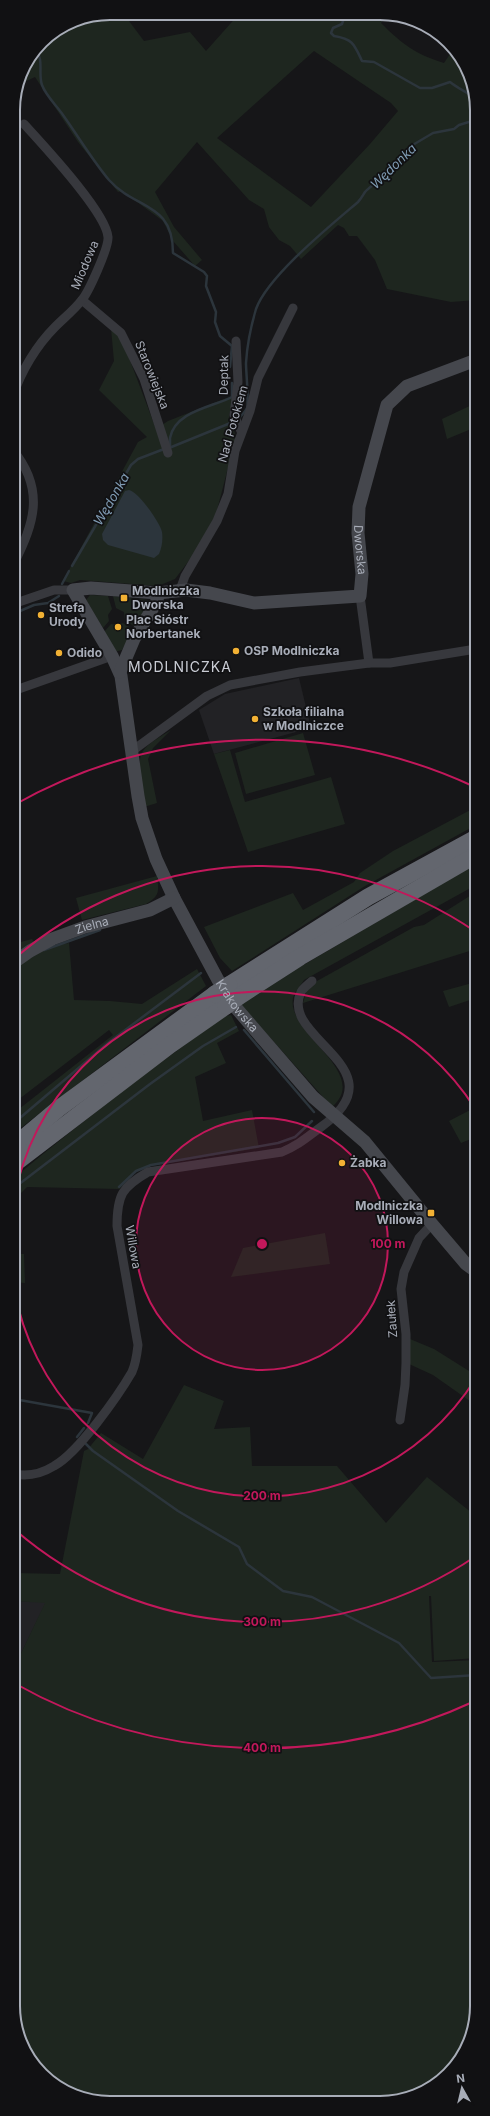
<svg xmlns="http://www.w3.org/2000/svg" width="490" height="2116" font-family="Inter,sans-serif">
<rect width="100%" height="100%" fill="#161618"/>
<!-- built -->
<g fill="#222225">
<polygon points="299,678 311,728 214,754 199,710 225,694"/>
<polygon points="14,1601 46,1602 14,1668"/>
</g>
<!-- green -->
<g fill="#1e261f" fill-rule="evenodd">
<path d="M110,13H123L144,41L190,32L206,51L239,14L387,15L381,23C402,44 415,54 444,63L454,48L476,97V300L451,302L387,289L375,260L357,236H349L344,228L338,225L301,259L290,246L279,240L269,227L264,209L249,200L197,142L155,192L174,227L202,260L195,266L173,241L163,221L122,191L118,192L78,142L35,77L18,85C23,60 49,29 74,20C85,16 98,15 110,13ZM314,51L391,103L398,111L370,144L311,207L217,138Z"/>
<polygon points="111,328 120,334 156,429 168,421 234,395 229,416 236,437 216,514 197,550 175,579 158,586 80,580 71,583 63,581 138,442 147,437 99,390 114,361"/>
<polygon points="476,403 476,427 447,439 442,419"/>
<polygon points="90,595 108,596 112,609 108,615 109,621 103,628 86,600"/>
<polygon points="113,596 148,600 149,602 135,627 125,620 124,612 116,608"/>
<polygon points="123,623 133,630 122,650 115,652 104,632 111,624 117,625"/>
<path d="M171,730L153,748L148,759L157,803L144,807C143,793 135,762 143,751C149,742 162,736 171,730Z"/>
<polygon points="303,733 315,775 246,794 235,753"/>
<polygon points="230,750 245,802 331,777 345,824 248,852 214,754"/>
<polygon points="476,807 476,825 365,886 232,971 220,958 204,927 293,893 303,910 354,882 360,873 393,851"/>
<path d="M476,864V885L304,980C301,985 294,993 293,998C286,1033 372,1073 332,1107L241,1005L300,967Z"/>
<path d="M157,876C159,891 160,896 146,904L82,920L76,898Z"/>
<polygon points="476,892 476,949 303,1003 307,989 317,981 414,927 424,925"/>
<polygon points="32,939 34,942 13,955 13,944"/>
<polygon points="69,943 74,1000 110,1001 142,1004 197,969 206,986 14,1133 14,1113 113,1035 109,1030 14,1103 13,967 48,947"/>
<polygon points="476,982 476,998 449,1007 443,991"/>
<path d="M231,1015L239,1031L217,1043L226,1063L195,1077L203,1121L252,1110L259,1148L151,1166L136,1172L119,1189L27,1187L14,1200V1178C82,1121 152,1068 225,1016Z"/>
<polygon points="476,1107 476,1137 461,1143 449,1121"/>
<polygon points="325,1233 330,1264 231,1277 243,1248"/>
<polygon points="14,1254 24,1254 25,1283 14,1282"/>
<polygon points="410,1339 434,1349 477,1376 477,1406 433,1375 409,1364"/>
<polygon points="184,1385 224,1401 214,1429 250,1427 252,1466 337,1466 386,1523 427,1477 477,1517 477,1658 434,1661 431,1596 429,1596 432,1662 477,1660 477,2012 470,2043 453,2070 428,2090 393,2102 91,2101 61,2090 37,2070 14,2019 14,1668 45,1603 14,1601 14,1573 60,1574 84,1451 88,1449 101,1433 143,1459"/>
</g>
<!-- water -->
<path fill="#2c353c" d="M129,490C139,492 160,523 162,532C163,540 162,547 159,554L154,558L108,545L103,540L102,534L125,491Z"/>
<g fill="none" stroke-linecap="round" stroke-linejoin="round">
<!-- stream -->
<g stroke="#2c353c" stroke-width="2.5">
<path d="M36,50C44,60 38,74 42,85C46,96 57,106 63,115C78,136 93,161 109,180C136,210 173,202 173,253L204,272L207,276L206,286L216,312L215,322L220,336L232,346L230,367"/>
<path d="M239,418C242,415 245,412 247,408C249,402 246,372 246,363C247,345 251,326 256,309C268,276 331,225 358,202C361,199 363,195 365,192C369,187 375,184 379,180C386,172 391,160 403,159L410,152L411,146L433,133L454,129L459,125L472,121L471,116L475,99C471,94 457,88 450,82L432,88H420L374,62L362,61C354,44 353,39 334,36L331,33L333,28L342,24L345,15"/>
<polyline points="169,448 233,422"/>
<path d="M170,448C170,445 170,441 170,438C175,411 213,407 232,397V383"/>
<polyline points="72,566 131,465 138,459 164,449"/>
<polyline points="62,584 69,571"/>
<polyline points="13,614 34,605 48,603 59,596"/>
<polyline points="44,950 100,930"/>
<polyline points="244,1030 314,1112"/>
<polyline points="14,1123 108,1043 201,973"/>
<polyline points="119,1187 136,1171 151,1165 278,1143 295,1137 312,1121"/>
<polyline points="14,1188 150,1084 203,1046 236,1027"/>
<polyline points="14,1399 92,1413 88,1423"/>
<polyline points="77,1437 84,1428"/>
<polyline points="86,1444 93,1451 178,1511 239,1547 247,1564 283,1591 312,1597 399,1643 431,1678 477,1675"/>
</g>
<!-- street -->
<g stroke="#37383d" stroke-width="9">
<polyline points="82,300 121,333 144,379 168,453"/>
<polyline points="236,341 238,382 234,415 241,431"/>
<path d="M13,396C21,371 37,345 55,327C64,318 74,310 81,301C88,294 109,247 108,237C106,212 43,145 24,124"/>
<path d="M13,450C45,489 35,524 13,565"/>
<polyline points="180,590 185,576 217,521 228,494 235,451 250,411 258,378 293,308"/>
<polyline points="360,596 369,663"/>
<polyline points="13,604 54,590 73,590"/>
<polyline points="13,691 112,656"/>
<polyline points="132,751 207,696 230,685 300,672 369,663 390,663 476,649"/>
<polyline points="400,1420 405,1385 406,1363 406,1334 401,1289 404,1272 419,1238 432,1224"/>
<path d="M14,1474C29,1477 41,1474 54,1466C78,1453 118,1396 132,1372C136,1363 137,1354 138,1345L117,1226C117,1195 122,1187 148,1172L282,1152C300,1144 306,1138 321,1127C403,1068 278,1039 301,992C303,988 309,984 312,981"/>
</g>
<!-- secondary -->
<g stroke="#45474d" stroke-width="13">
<path id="s1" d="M476,360L407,386L387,405L359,507L358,533L362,574L360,596L254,603L210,593L186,590L158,593L91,588L73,590L112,656L121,676L138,796L142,818L156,859L174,898L218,980L237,1009L313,1097L365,1142L432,1224L466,1264L477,1272"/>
<polyline points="120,672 134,639 157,601 158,593"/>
<path id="s2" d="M13,963L30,951L52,939L85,927L150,910L174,898"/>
</g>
<!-- highway -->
<g stroke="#63666e" stroke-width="17">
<polyline points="229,985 368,897 476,838"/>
<polyline points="238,997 300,957 476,855"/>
<polyline points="14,1146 58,1109 215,994"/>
<polyline points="14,1164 170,1045 226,1006"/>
</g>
<!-- highway-bridge -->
<g stroke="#63666e" stroke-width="17">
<polyline points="215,994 229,985"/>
<polyline points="226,1006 238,997"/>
</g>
</g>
<!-- distance rings -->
<circle cx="262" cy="1244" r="126" fill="#c2185b" fill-opacity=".12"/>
<g fill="none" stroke="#c2185b" stroke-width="2">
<circle cx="262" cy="1244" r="126"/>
<path d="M476 1378A252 252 0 0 1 14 1288M14 1200A252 252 0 0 1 476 1110"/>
<path d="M476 1556A378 378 0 0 1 14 1529M14 959A378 378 0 0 1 476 932"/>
<path d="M475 1701A504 504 0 0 1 14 1683M14 805A504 504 0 0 1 475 787"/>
</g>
<!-- markers -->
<g fill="#f2b134" stroke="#111113" stroke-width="1.5">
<rect x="120" y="594" width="8" height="8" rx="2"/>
<circle cx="41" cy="615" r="4"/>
<circle cx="118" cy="627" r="4"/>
<circle cx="236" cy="651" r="4"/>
<circle cx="59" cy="653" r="4"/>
<circle cx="255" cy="719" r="4"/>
<circle cx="342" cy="1163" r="4"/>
<rect x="427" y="1209" width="8" height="8" rx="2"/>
</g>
<g text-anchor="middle" stroke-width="3.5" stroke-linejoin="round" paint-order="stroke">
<!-- street labels -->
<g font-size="12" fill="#a8adb8" stroke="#111113">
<text transform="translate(85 265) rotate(-67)" y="4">Miodowa</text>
<text transform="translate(152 375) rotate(68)" y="4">Starowiejska</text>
<text transform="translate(224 375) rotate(-89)" y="4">Deptak</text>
<text transform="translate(233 424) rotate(-74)" y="4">Nad Potokiem</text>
<text dy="4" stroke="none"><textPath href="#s1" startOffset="250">Dworska</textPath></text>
<text dy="4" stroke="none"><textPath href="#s2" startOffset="88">Zielna</textPath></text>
<text dy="4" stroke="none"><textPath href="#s1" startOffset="1039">Krakowska</textPath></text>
<text transform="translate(133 1247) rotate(80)" y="4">Willowa</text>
<text transform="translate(392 1319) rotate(-94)" y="4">Zaułek</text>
</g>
<!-- poi labels -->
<g font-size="12" font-weight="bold" fill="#a8adb8" stroke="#111113" text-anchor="start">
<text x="132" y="595">Modlniczka<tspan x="132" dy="14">Dworska</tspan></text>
<text x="49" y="612">Strefa<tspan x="49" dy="14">Urody</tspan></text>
<text x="126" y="624">Plac Sióstr<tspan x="126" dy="14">Norbertanek</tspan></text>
<text x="244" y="655">OSP Modlniczka</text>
<text x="67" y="657">Odido</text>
<text x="263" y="716">Szkoła filialna<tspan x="263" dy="14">w Modlniczce</tspan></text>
<text x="350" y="1167">Żabka</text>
<text x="423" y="1210" text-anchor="end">Modlniczka<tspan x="423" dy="14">Willowa</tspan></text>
</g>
<!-- water labels -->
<g font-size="13" font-style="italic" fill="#7f9bb3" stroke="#111113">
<text transform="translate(393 166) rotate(-44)" y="5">Wędonka</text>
<text transform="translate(111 499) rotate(-60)" y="5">Wędonka</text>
</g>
<!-- quarter labels -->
<g font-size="14" letter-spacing="1" fill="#c9ccd4" stroke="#111113">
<text x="180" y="672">MODLNICZKA</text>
</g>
</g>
<!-- crop -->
<path d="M0 0H490V2116H0ZM110 20H380A90 90 0 0 1 470 110V2006A90 90 0 0 1 380 2096H110A90 90 0 0 1 20 2006V110A90 90 0 0 1 110 20Z" fill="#111113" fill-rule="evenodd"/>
<path fill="none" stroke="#a8adb8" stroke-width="2" d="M110 20H380A90 90 0 0 1 470 110V2006A90 90 0 0 1 380 2096H110A90 90 0 0 1 20 2006V110A90 90 0 0 1 110 20Z"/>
<circle cx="262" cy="1244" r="6" fill="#c2185b" stroke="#111113" stroke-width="2"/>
<g font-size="12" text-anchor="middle" font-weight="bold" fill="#c2185b" stroke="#111113" stroke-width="3.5" stroke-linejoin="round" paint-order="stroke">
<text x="388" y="1248">100 m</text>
<text x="262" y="1500">200 m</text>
<text x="262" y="1626">300 m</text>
<text x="262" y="1752">400 m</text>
</g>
<!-- north arrow -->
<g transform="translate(462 2088) rotate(352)" stroke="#111113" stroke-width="3" paint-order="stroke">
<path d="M0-3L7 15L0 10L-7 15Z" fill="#a8adb8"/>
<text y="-6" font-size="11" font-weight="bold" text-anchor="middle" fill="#a8adb8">N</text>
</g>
</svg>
